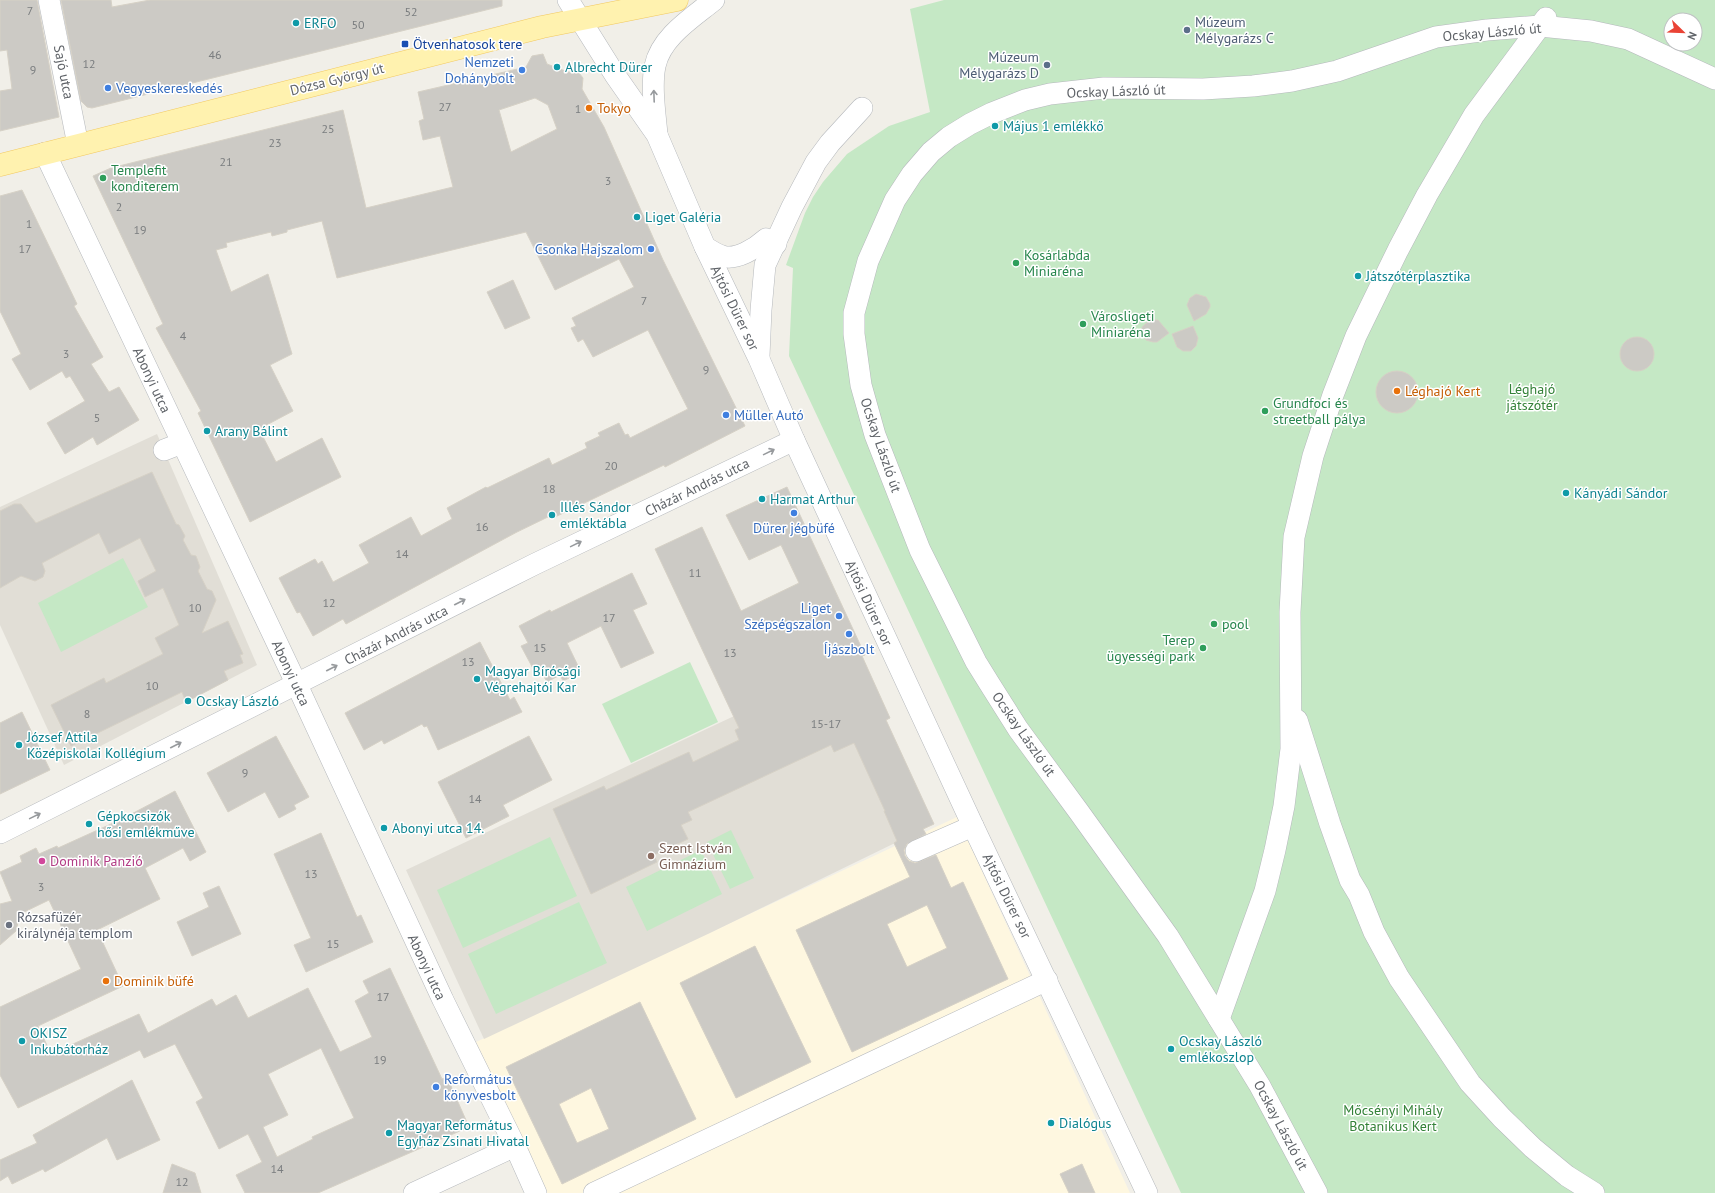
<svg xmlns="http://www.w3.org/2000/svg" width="1715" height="1193" font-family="'PT Sans',sans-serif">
<rect width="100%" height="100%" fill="#f1efe8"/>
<!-- commercial -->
<polygon fill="#fef7e0" points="957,817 1130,1193 547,1193 476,1042"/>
<!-- education -->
<g fill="#e1ded6">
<polygon points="157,434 257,665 64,765 0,625 0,507"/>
<polygon points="862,656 890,718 886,720 934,824 710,933 484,1039 406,870"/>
</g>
<!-- green -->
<g fill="#c5e8c5" fill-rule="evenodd">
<path d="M944,0H1715V1193H1181L789,356L793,268L786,265L805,213L813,197L823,182L847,154L889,126L930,112L910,9ZM1671,20H1695V44H1671Z"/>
<polygon points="123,558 148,607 61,652 38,603"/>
<polygon points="690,662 718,722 631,763 602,704"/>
<polygon points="731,830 754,878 730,889 707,842"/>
<polygon points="550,837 577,896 463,948 437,890"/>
<polygon points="701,850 722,894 647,931 626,887"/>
<polygon points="579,902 607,963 496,1014 468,954"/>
</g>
<!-- building -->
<g fill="#cccac5" stroke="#d6d1c6" fill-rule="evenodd">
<polygon points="0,0 37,0 59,117 0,131 0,91 12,89 7,50 0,51"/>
<polygon points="61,0 111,0 112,7 150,0 502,0 502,6 92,108 87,107 81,101"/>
<path d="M543,54L547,64L568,72L579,73L583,78L582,89L604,127L663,260L745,426L665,467L664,465L553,518L552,515L517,532L346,624L343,619L313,636L300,612L297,613L279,578L315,559L318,564L322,561L333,582L369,563L359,545L411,517L421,536L452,519L447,508L486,487L487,488L549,458L552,465L587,448L585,443L600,436L598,433L619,423L625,435L628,434L630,438L688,409L648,330L593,357L583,339L578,342L571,328L576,326L572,318L634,287L619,259L555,290L526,232L337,278L322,221L287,230V232L272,236L271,232L226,243L227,247L216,250L231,292L268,274L292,354L270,365L293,411L259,429L276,462L322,438L341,477L250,522L198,413L201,411L156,328L163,324L93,176L111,168L343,110L366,208L453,187L440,136L423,140L419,121L424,119L418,92L526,67L532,56ZM535,98L548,105L557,129L511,152L499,110Z"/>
<polygon points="22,190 77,304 74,306 103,357 91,364 109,392 119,387 139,420 97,445 93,437 65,454 47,423 85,401 70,376 66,378 62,371 30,390 12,359 21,354 0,311 0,196"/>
<polygon points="513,280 530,318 505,329 487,292"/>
<polygon points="1196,294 1206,297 1210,304 1210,307 1206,314 1194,321 1187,305 1190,298"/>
<polygon points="1150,320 1158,320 1169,333 1157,342 1153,342 1146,340 1142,335 1142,327"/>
<polygon points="1193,326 1198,338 1196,346 1191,351 1183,351 1177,347 1172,334"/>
<circle cx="1637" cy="354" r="17"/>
<circle cx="1397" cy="392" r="21"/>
<polygon points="152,472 176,524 179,525 185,536 183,540 191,555 196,556 200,567 198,571 207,589 212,591 216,600 202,633 228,621 243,654 240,655 243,663 224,671 228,680 186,702 182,692 71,746 51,705 104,678 106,683 163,654 155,638 179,625 163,588 145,597 138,581 156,571 140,538 109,554 99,533 42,563 45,571 43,577 35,581 21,576 0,588 0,511 14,504 21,504 36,523"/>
<path d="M787,487L865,655L862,656L890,718L886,720L934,824L923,829L926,834L907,844L904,850L905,856L909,861L915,863L936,855L951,888L963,882L1008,979L852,1052L796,930L910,877L894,843L897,841L884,811H885L854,743L834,752L831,745L688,812L692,820L681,825L688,839L654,855L657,862L591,894L553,809L604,786L606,790L689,752L693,762L739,740L735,730L739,728L655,549L702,527L741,611L799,583L781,545L749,560L726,515ZM927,905L947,948L907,967L887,924Z"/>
<polygon points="632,573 647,604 633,610 654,653 621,668 601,626 567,643 581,672 563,681 560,675 547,682 542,673 537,676 521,646 528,643 519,626 550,610 551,612"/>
<polygon points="480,642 510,700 514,697 522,712 438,750 427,726 424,727 422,724 384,744 382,740 364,750 345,713"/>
<polygon points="22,712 50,770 0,794 0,723"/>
<polygon points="276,736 309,797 294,805 296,809 279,818 265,792 228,812 207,773"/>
<polygon points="529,736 552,780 503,805 509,816 466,838 438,782"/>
<path d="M175,791L206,852L190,861L183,848L145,868L160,899L97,930L123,986L38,1026L51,1054L139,1014L148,1033L212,999L216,1006L236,995L248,1018L308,988L340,1052L372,1037L355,1001L369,993L363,981L390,968L442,1079L447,1077L469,1127L318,1193H245L236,1175L262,1162L248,1134L219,1149L196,1102L203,1098L175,1044L144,1058L140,1050L18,1108L0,1075V1007L81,969L49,900L20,914L16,931L0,945V904L12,901L0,872L22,862L20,856L36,848L39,854L57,846L58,848L122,819ZM321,1048L354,1118L312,1137L313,1139L277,1157L263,1127L288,1115L268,1074Z"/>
<polygon points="321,833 357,917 361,915 373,942 306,972 294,945 311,938 274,854"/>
<polygon points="219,886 241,934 192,956 177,922 209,907 203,893"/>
<polygon points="755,946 811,1062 736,1098 680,983"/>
<path d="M640,1002L696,1119L562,1184L506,1067ZM591,1088L609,1129L577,1143L559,1104Z"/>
<polygon points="132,1080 160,1140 117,1160 107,1138 45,1172 43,1169 12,1184 8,1176 0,1181 0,1160 37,1143 33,1135"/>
<polygon points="172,1164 195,1173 201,1193 163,1193"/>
<polygon points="1082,1164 1095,1193 1069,1193 1060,1174"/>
</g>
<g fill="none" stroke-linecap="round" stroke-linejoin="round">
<defs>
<g id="minor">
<polyline points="49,0 78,145"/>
<polyline points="568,0 615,75 657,135 705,247 759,359 794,440 973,826 1147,1193"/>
<path d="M657,134C655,113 651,86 655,66C661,37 692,18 714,0"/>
<polyline points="45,153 297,685 443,1000 515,1146 536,1193"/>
<path d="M705,247C710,250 716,254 722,256C736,261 756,248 766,239L776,244"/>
<polyline points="759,356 761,310 765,265 792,207 816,162 830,143 862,108"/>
<polyline points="164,450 182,443"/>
<polyline points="1297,720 1330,824 1350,880 1359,895 1374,932 1399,978 1470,1083 1502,1118 1533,1148 1567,1176 1594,1193"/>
<polyline points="0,833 535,564 794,440"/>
<polyline points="916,851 973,826"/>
<polyline points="1219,1019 1265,891 1275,850 1284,806 1291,749 1290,612 1294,537 1313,456 1333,395 1356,336 1398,250 1427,195 1474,115 1546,18"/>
<polyline points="414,1193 515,1146"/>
<polyline points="594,1193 1047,980"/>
<polyline points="1317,1193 1260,1086 1168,936 1079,812 1018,729 989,683 976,662 920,550 875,435 861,385 854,334 854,313 868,261 895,200 912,174 931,152 949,137 970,124 992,113 1025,100 1050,94 1104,88 1203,89 1253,86 1292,81 1337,71 1436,37 1487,30 1540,26 1591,31 1628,39 1715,79"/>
</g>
<polyline id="major" points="0,165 542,27 677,0"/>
</defs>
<!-- minor casing -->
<use href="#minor" stroke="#b5b8bc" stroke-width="22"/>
<!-- major casing -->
<use href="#major" stroke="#f2c960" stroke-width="23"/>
<!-- minor -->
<use href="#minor" stroke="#fff" stroke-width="21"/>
<!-- major -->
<use href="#major" stroke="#fff2af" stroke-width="22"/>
</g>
<!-- one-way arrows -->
<defs><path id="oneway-shaft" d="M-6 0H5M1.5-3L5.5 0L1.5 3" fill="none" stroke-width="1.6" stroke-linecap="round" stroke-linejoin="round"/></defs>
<g stroke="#979a9d">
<use href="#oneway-shaft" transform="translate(654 96) rotate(-92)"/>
<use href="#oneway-shaft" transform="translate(769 452) rotate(-26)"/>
<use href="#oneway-shaft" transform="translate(576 544) rotate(-26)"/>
<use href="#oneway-shaft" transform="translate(460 602) rotate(-27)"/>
<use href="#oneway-shaft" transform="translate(332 668) rotate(-27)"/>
<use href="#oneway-shaft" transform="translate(176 745) rotate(-27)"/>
<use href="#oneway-shaft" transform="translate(35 816) rotate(-26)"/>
</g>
<!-- markers -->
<g fill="#0f9aa8" stroke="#fff" stroke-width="1.5">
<circle cx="296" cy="23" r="4"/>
<circle cx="557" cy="67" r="4"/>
<circle cx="995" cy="126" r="4"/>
<circle cx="637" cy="217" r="4"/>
<circle cx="1358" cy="276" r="4"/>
<circle cx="207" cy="431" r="4"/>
<circle cx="1566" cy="493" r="4"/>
<circle cx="762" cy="499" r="4"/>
<circle cx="552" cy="515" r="4"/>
<circle cx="477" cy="679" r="4"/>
<circle cx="188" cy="701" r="4"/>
<circle cx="19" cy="745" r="4"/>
<circle cx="89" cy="824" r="4"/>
<circle cx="384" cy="828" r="4"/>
<circle cx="22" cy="1041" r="4"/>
<circle cx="1171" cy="1049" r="4"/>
<circle cx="1051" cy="1123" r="4"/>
<circle cx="389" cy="1133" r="4"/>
</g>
<g fill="#5c6f8a" stroke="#fff" stroke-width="1.5">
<circle cx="1187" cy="30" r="4"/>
<circle cx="1047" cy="65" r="4"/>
</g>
<rect fill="#1a4fb4" stroke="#fff" stroke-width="1.5" x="401" y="40" width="8" height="8" rx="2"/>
<g fill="#3f7fe0" stroke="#fff" stroke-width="1.5">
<circle cx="522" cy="70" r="4"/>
<circle cx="108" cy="88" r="4"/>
<circle cx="651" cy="249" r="4"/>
<circle cx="726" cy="415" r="4"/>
<circle cx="794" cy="513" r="4"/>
<circle cx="839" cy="616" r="4"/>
<circle cx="849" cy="634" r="4"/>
<circle cx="436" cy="1087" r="4"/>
</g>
<g fill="#e8710a" stroke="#fff" stroke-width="1.5">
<circle cx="589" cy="108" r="4"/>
<circle cx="1397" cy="391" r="4"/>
<circle cx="106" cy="981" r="4"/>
</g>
<g fill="#2e9e5b" stroke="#fff" stroke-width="1.5">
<circle cx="103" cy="178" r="4"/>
<circle cx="1016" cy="263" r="4"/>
<circle cx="1083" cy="324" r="4"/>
<circle cx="1265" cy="411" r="4"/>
<circle cx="1214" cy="624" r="4"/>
<circle cx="1203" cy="648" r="4"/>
</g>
<circle fill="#8d6e63" stroke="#fff" stroke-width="1.5" cx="651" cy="856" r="4"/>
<circle fill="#d1479c" stroke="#fff" stroke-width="1.5" cx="42" cy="861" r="4"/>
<circle fill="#6b7280" stroke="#fff" stroke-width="1.5" cx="9" cy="925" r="4"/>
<g text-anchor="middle" stroke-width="3" stroke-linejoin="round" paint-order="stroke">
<!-- number labels -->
<g font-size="12" fill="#7a7d7f">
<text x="30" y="15">7</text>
<text x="411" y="16">52</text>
<text x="358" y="29">50</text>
<text x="215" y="59">46</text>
<text x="89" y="68">12</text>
<text x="33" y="74">9</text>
<text x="445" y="111">27</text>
<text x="578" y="113">1</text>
<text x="328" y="133">25</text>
<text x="275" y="147">23</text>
<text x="226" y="166">21</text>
<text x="608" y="185">3</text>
<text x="119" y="211">2</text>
<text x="29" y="228">1</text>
<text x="140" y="234">19</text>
<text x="25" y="253">17</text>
<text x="644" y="305">7</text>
<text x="183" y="340">4</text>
<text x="66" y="358">3</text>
<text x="706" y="374">9</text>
<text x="97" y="422">5</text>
<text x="611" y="470">20</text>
<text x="549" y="493">18</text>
<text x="482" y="531">16</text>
<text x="402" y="558">14</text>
<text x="695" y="577">11</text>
<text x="329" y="607">12</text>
<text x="195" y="612">10</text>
<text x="609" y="622">17</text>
<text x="540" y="652">15</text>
<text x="730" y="657">13</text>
<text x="468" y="666">13</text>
<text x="152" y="690">10</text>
<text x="87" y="718">8</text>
<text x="826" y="728">15-17</text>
<text x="245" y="777">9</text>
<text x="475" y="803">14</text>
<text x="311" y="878">13</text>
<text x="41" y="891">3</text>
<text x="333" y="948">15</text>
<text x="383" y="1001">17</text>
<text x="380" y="1064">19</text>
<text x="277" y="1173">14</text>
<text x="182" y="1186">12</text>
</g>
<!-- service labels -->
<g font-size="14" fill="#4e5e75" stroke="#fff" text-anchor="start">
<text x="1195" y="27">Múzeum<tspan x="1195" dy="16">Mélygarázs C</tspan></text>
<text x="1039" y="62" text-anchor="end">Múzeum<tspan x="1039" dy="16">Mélygarázs D</tspan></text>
</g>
<!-- culture labels -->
<g font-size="14" fill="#0d838f" stroke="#fff" text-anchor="start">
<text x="304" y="28">ERFO</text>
<text x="565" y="72">Albrecht Dürer</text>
<text x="1003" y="131">Május 1 emlékkő</text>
<text x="645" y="222">Liget Galéria</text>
<text x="1366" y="281">Játszótérplasztika</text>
<text x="215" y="436">Arany Bálint</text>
<text x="1574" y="498">Kányádi Sándor</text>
<text x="770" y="504">Harmat Arthur</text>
<text x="560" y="512">Illés Sándor<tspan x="560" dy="16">emléktábla</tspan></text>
<text x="485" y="676">Magyar Bírósági<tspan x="485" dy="16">Végrehajtói Kar</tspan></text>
<text x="196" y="706">Ocskay László</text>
<text x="27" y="742">József Attila<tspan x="27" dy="16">Középiskolai Kollégium</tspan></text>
<text x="97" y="821">Gépkocsizók<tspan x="97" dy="16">hősi emlékműve</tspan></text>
<text x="392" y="833">Abonyi utca 14.</text>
<text x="30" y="1038">OKISZ<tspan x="30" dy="16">Inkubátorház</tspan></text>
<text x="1179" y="1046">Ocskay László<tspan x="1179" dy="16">emlékoszlop</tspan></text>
<text x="1059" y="1128">Dialógus</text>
<text x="397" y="1130">Magyar Református<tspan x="397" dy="16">Egyház Zsinati Hivatal</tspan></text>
</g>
<!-- street labels -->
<g font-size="14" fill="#5f6368" stroke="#fff">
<text transform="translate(1492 32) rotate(-5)" y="5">Ocskay László út</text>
<text transform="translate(64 72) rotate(79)" y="5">Sajó utca</text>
<text transform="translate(337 79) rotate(-14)" y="5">Dózsa György út</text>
<text transform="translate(1116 91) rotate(-2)" y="5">Ocskay László út</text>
<text transform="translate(735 308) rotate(64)" y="5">Ajtósi Dürer sor</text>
<text transform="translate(152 380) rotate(65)" y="5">Abonyi utca</text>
<text transform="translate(881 445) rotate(71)" y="5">Ocskay László út</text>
<text transform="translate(697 487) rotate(-26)" y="5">Cházár András utca</text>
<text transform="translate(869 603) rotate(65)" y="5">Ajtósi Dürer sor</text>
<text transform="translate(396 635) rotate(-27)" y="5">Cházár András utca</text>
<text transform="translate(291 673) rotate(65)" y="5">Abonyi utca</text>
<text transform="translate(1024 734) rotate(55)" y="5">Ocskay László út</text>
<text transform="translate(1007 896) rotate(64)" y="5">Ajtósi Dürer sor</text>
<text transform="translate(427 967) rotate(65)" y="5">Abonyi utca</text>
<text transform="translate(1281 1125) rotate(62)" y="5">Ocskay László út</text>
</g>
<!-- transit labels -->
<g font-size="14" fill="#164399" stroke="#fff" text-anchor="start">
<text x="413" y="49">Ötvenhatosok tere</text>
</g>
<!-- shop labels -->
<g font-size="14" fill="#366cbe" stroke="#fff" text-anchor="end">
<text x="514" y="67">Nemzeti<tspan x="514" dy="16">Dohánybolt</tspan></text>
<text x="116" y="93" text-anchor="start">Vegyeskereskedés</text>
<text x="643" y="254">Csonka Hajszalom</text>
<text x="734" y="420" text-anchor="start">Müller Autó</text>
<text x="794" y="533" text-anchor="middle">Dürer jégbüfé</text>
<text x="831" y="613">Liget<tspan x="831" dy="16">Szépségszalon</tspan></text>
<text x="849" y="654" text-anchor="middle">Íjászbolt</text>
<text x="444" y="1084" text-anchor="start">Református<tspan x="444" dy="16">könyvesbolt</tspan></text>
</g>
<!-- food labels -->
<g font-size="14" fill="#c56008" stroke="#fff" text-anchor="start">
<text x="597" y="113">Tokyo</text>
<text x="1405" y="396">Léghajó Kert</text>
<text x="114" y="986">Dominik büfé</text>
</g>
<!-- leisure labels -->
<g font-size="14" fill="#27864d" stroke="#fff" text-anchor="start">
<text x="111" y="175">Templefit<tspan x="111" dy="16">konditerem</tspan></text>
<text x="1024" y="260">Kosárlabda<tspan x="1024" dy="16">Miniaréna</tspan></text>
<text x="1091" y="321">Városligeti<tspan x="1091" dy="16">Miniaréna</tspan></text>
<text x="1273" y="408">Grundfoci és<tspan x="1273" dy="16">streetball pálya</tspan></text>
<text x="1222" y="629">pool</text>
<text x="1195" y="645" text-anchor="end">Terep<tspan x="1195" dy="16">ügyességi park</tspan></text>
</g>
<!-- park labels -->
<g font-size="14" fill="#348238" stroke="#fff">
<text x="1532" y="394">Léghajó<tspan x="1532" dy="16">játszótér</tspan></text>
<text x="1393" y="1115">Mőcsényi Mihály<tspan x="1393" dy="16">Botanikus Kert</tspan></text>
</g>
<!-- education labels -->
<g font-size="14" fill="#785e54" stroke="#fff" text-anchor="start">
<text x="659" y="853">Szent István<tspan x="659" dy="16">Gimnázium</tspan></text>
</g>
<!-- hotel labels -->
<g font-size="14" fill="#b23c85" stroke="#fff" text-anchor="start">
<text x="50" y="866">Dominik Panzió</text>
</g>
<!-- worship labels -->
<g font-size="14" fill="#5b616d" stroke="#fff" text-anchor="start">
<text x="17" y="922">Rózsafüzér<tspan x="17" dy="16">királynéja templom</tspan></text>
</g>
</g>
<!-- north arrow -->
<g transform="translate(1683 32) rotate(113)"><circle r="19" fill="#ffffff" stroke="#bfc1c3"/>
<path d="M0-3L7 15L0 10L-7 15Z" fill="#ea4335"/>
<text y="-6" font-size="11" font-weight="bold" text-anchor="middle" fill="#5f6368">N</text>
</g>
</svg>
